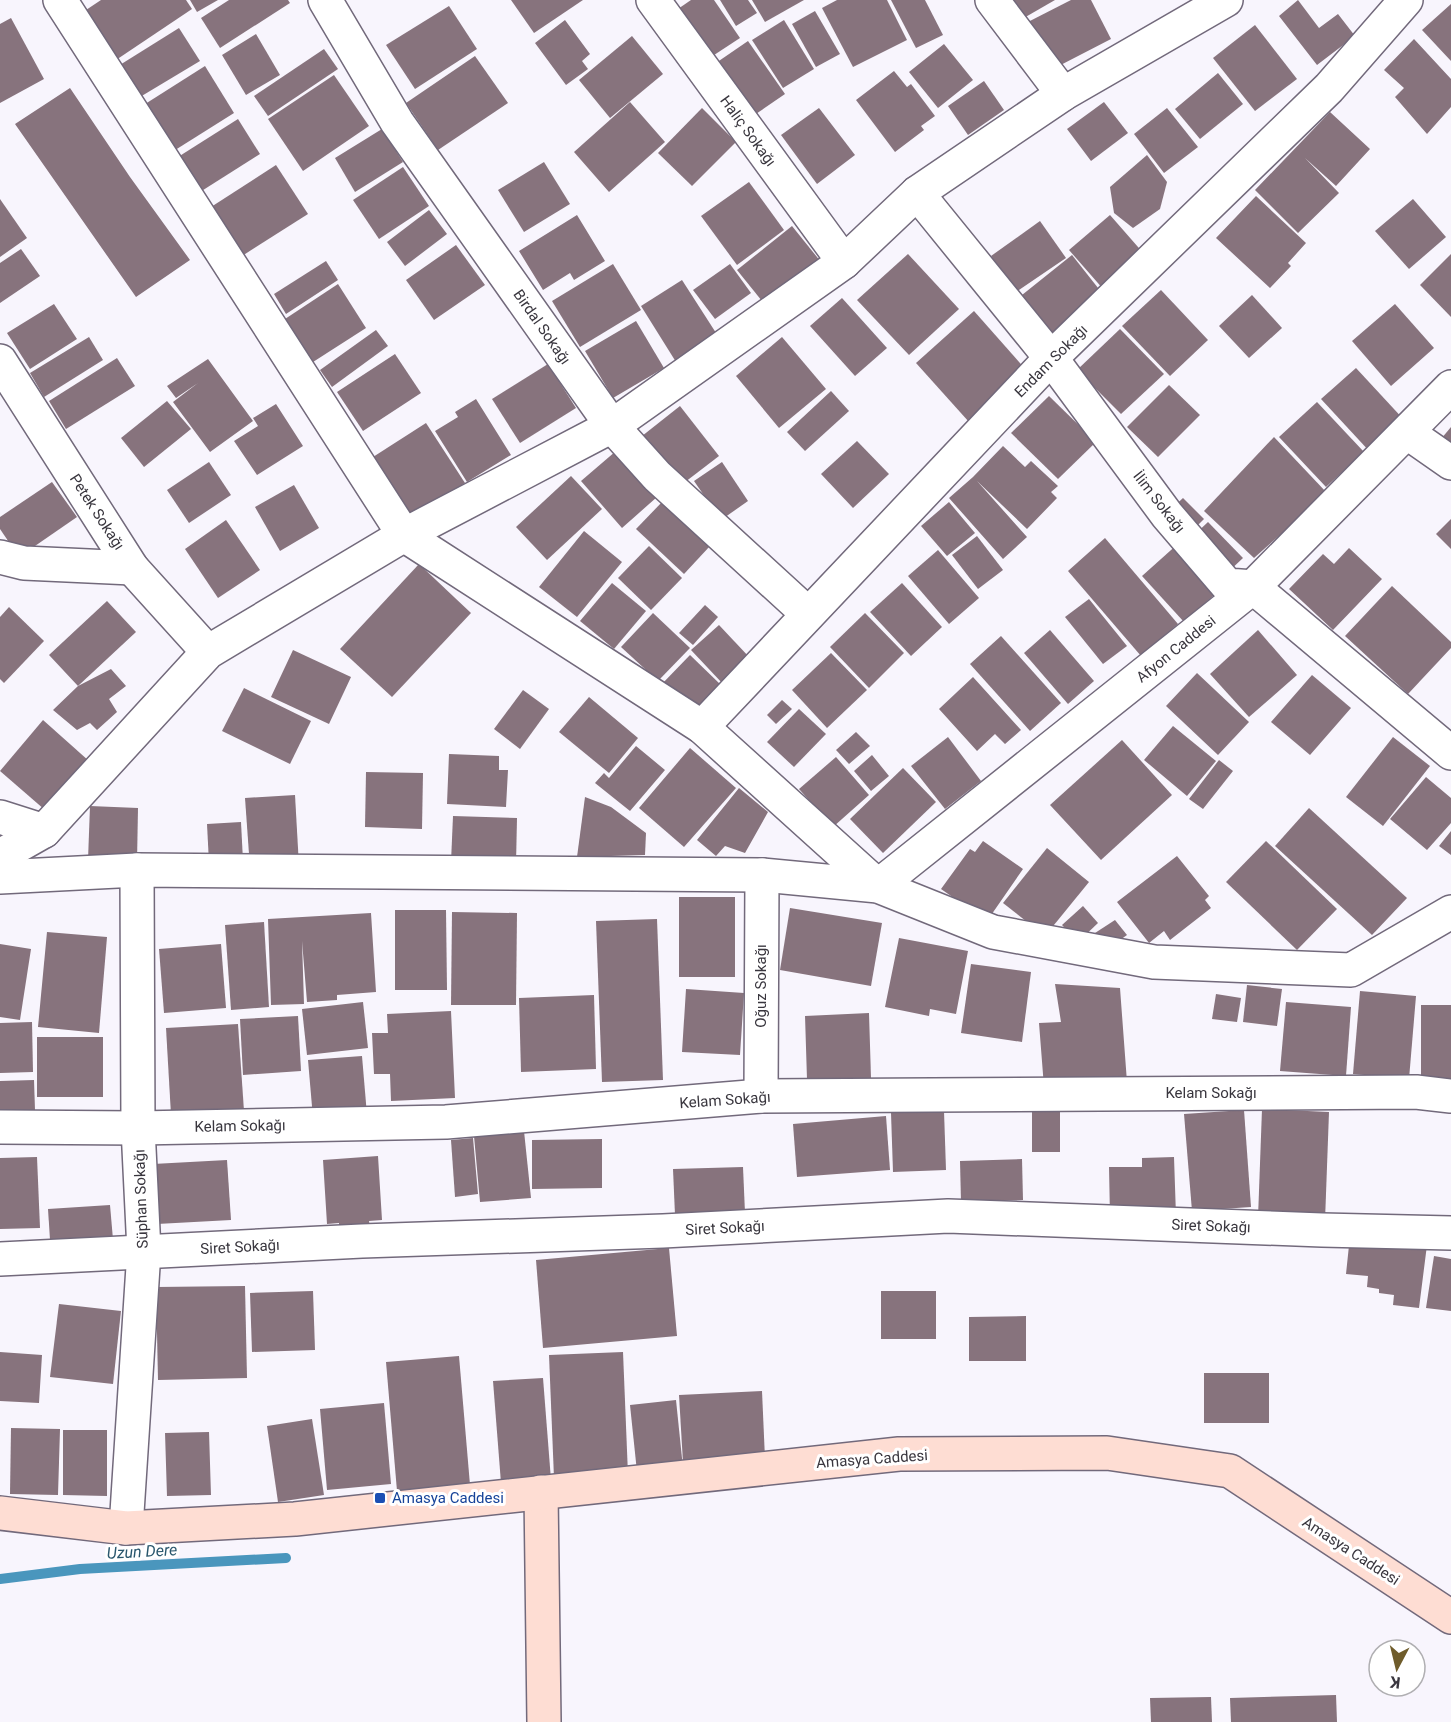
<svg xmlns="http://www.w3.org/2000/svg" width="1451" height="1722" font-family="Roboto,sans-serif">
<rect width="100%" height="100%" fill="#f8f5fd"/>
<g fill="none" stroke-linecap="round" stroke-linejoin="round">
<!-- stream -->
<polyline stroke="#4a96bd" stroke-width="10" points="0,1579 80,1569 286,1558"/>
</g>
<!-- building -->
<g fill="#87737d">
<polygon points="101,0 186,0 192,9 110,64 77,16"/>
<polygon points="190,0 218,0 197,12"/>
<polygon points="229,0 288,0 290,3 220,48 201,18"/>
<polygon points="511,0 583,0 534,33"/>
<polygon points="691,0 714,0 740,38 708,59 675,11"/>
<polygon points="720,0 748,0 757,13 736,26"/>
<polygon points="752,0 804,0 765,22"/>
<polygon points="837,0 887,0 907,40 853,67 822,8"/>
<polygon points="891,0 925,0 943,35 916,48"/>
<polygon points="1002,0 1055,0 1015,23"/>
<polygon points="1071,0 1091,0 1111,39 1049,71 1024,24"/>
<polygon points="1298,0 1319,28 1338,14 1355,36 1317,65 1279,16"/>
<polygon points="1451,4 1451,61 1422,30"/>
<polygon points="449,6 477,49 415,89 386,45"/>
<polygon points="815,11 840,54 816,67 792,24"/>
<polygon points="11,18 44,79 0,103 0,24"/>
<polygon points="565,20 590,54 582,61 588,69 566,85 535,43"/>
<polygon points="784,20 814,69 783,88 752,40"/>
<polygon points="1255,25 1297,79 1255,111 1213,58"/>
<polygon points="179,28 200,61 135,100 115,68"/>
<polygon points="256,34 280,75 246,95 222,55"/>
<polygon points="632,36 663,74 610,118 579,80"/>
<polygon points="1414,39 1451,79 1451,107 1427,134 1395,97 1404,88 1384,70"/>
<polygon points="748,41 785,94 750,118 713,65"/>
<polygon points="944,44 973,80 938,108 909,72"/>
<polygon points="324,49 338,69 268,116 254,96"/>
<polygon points="475,56 508,103 438,150 406,103"/>
<polygon points="205,66 234,113 172,152 142,106"/>
<polygon points="894,71 907,87 911,84 935,116 921,126 924,130 895,152 856,100"/>
<polygon points="1218,73 1243,104 1200,139 1175,109"/>
<polygon points="334,75 369,126 303,171 268,119"/>
<polygon points="984,81 1004,110 968,135 948,106"/>
<polygon points="70,88 130,177 190,260 136,297 15,124"/>
<polygon points="630,102 665,142 609,192 574,152"/>
<polygon points="1104,102 1128,133 1091,161 1067,129"/>
<polygon points="702,108 736,142 692,186 658,153"/>
<polygon points="819,108 855,155 817,184 781,135"/>
<polygon points="1167,108 1198,147 1164,173 1134,134"/>
<polygon points="1330,112 1370,149 1336,186 1305,158 1339,193 1298,233 1255,190"/>
<polygon points="238,119 260,154 200,192 178,157"/>
<polygon points="382,129 403,162 355,192 335,158"/>
<polygon points="1147,155 1167,182 1160,209 1133,228 1114,213 1110,187"/>
<polygon points="544,162 570,204 524,232 498,190"/>
<polygon points="276,165 308,214 242,256 211,207"/>
<polygon points="403,167 429,206 379,239 353,200"/>
<polygon points="749,182 784,230 737,265 701,216"/>
<polygon points="1256,196 1306,243 1288,263 1291,266 1270,288 1216,238"/>
<polygon points="0,199 27,238 0,257"/>
<polygon points="1413,199 1446,237 1409,269 1375,231"/>
<polygon points="429,210 447,234 405,266 387,242"/>
<polygon points="577,215 605,261 574,280 570,273 543,290 519,251"/>
<polygon points="1110,215 1145,255 1104,290 1069,250"/>
<polygon points="1040,221 1066,258 1016,292 991,256"/>
<polygon points="792,226 821,262 766,306 737,270"/>
<polygon points="456,245 485,285 434,320 406,280"/>
<polygon points="21,249 40,276 0,303 0,263"/>
<polygon points="908,254 959,309 909,355 857,300"/>
<polygon points="1451,254 1451,317 1420,285"/>
<polygon points="1072,255 1102,293 1047,337 1017,299"/>
<polygon points="326,261 338,280 286,314 274,294"/>
<polygon points="613,264 641,310 580,347 552,301"/>
<polygon points="730,264 751,293 715,319 693,290"/>
<polygon points="682,280 718,336 676,362 641,306"/>
<polygon points="338,284 366,328 313,362 285,319"/>
<polygon points="1161,290 1208,340 1170,376 1122,326"/>
<polygon points="1252,295 1282,328 1249,358 1219,326"/>
<polygon points="842,298 887,348 855,376 810,326"/>
<polygon points="54,304 77,339 30,369 7,333"/>
<polygon points="1395,304 1434,348 1391,386 1352,341"/>
<polygon points="974,311 1027,371 969,422 916,363"/>
<polygon points="636,321 664,368 613,398 585,351"/>
<polygon points="1120,329 1164,374 1121,414 1077,370"/>
<polygon points="376,330 388,346 332,387 320,370"/>
<polygon points="89,337 103,360 44,397 30,373"/>
<polygon points="782,337 826,389 779,428 736,376"/>
<polygon points="395,354 421,393 363,431 337,392"/>
<polygon points="117,358 135,386 66,429 49,401"/>
<polygon points="208,359 253,421 210,452 173,402 198,383 176,398 167,386"/>
<polygon points="548,364 576,408 520,443 492,399"/>
<polygon points="1356,368 1406,422 1371,453 1321,399"/>
<polygon points="1169,385 1200,415 1158,457 1127,427"/>
<polygon points="831,391 849,411 805,451 787,432"/>
<polygon points="1049,396 1096,442 1058,479 1011,433"/>
<polygon points="476,399 511,455 467,482 435,431 458,417 455,412"/>
<polygon points="167,401 191,429 144,467 121,438"/>
<polygon points="1317,402 1364,452 1326,487 1279,437"/>
<polygon points="276,404 303,446 257,475 234,441 258,426 253,418"/>
<polygon points="680,406 719,456 676,489 637,440"/>
<polygon points="426,423 465,483 412,517 373,457"/>
<polygon points="1451,427 1451,448 1441,439"/>
<polygon points="1274,437 1327,493 1254,558 1204,511"/>
<polygon points="857,441 889,474 853,508 821,474"/>
<polygon points="1003,446 1025,467 1031,461 1058,486 1051,492 1057,498 1027,529 977,481 1027,537 1003,559 949,498 973,477"/>
<polygon points="616,451 657,497 622,528 581,481"/>
<polygon points="209,462 231,495 189,523 167,490"/>
<polygon points="722,462 748,501 721,520 694,481"/>
<polygon points="571,476 602,509 547,560 516,527"/>
<polygon points="52,482 77,517 19,557 0,529 0,517"/>
<polygon points="294,485 319,528 280,551 255,507"/>
<polygon points="1183,498 1204,519 1190,533 1169,511"/>
<polygon points="663,501 710,546 684,574 636,529"/>
<polygon points="949,502 975,533 947,556 921,526"/>
<polygon points="1451,519 1451,549 1436,534"/>
<polygon points="226,520 260,570 218,598 185,549"/>
<polygon points="1208,522 1243,558 1225,575 1190,539"/>
<polygon points="584,531 622,562 577,617 539,587"/>
<polygon points="977,536 1003,570 978,589 952,555"/>
<polygon points="1105,538 1178,624 1141,656 1068,571"/>
<polygon points="1180,542 1222,588 1184,622 1142,576"/>
<polygon points="649,546 682,578 651,610 618,578"/>
<polygon points="1349,548 1382,579 1333,630 1289,589 1323,554 1334,564"/>
<polygon points="938,550 979,598 949,624 908,576"/>
<polygon points="419,564 471,613 392,697 340,649"/>
<polygon points="612,583 646,611 614,649 580,621"/>
<polygon points="902,583 942,627 911,656 870,612"/>
<polygon points="1392,586 1451,642 1451,648 1408,694 1345,636"/>
<polygon points="1089,599 1127,646 1103,664 1065,617"/>
<polygon points="107,601 136,632 78,686 49,655"/>
<polygon points="705,605 718,617 693,645 679,633"/>
<polygon points="9,607 44,641 4,683 0,679 0,617"/>
<polygon points="653,613 690,648 658,681 621,647"/>
<polygon points="865,613 904,653 869,688 830,647"/>
<polygon points="719,625 750,658 723,684 691,650"/>
<polygon points="1050,630 1094,681 1068,704 1024,653"/>
<polygon points="1258,630 1297,675 1249,717 1210,674"/>
<polygon points="1001,636 1061,703 1030,731 970,664"/>
<polygon points="293,650 351,677 329,724 271,697"/>
<polygon points="831,653 867,690 827,728 792,690"/>
<polygon points="690,655 721,685 691,716 660,686"/>
<polygon points="111,669 126,686 109,699 117,712 97,730 90,723 77,730 53,710 78,686"/>
<polygon points="1197,673 1249,722 1218,755 1166,706"/>
<polygon points="1312,675 1351,708 1310,755 1271,722"/>
<polygon points="973,677 1021,730 1005,744 995,734 977,751 939,709"/>
<polygon points="244,688 311,721 290,764 222,731"/>
<polygon points="523,690 549,709 520,749 494,729"/>
<polygon points="589,697 638,738 609,773 559,732"/>
<polygon points="782,700 792,709 776,724 767,715"/>
<polygon points="799,709 826,734 794,767 767,742"/>
<polygon points="43,720 89,761 45,810 0,771"/>
<polygon points="1173,726 1216,761 1187,796 1144,760"/>
<polygon points="856,732 870,746 849,764 836,750"/>
<polygon points="948,737 981,781 945,809 911,766"/>
<polygon points="1393,737 1430,766 1383,826 1346,797"/>
<polygon points="1122,740 1172,795 1101,860 1050,805"/>
<polygon points="636,746 665,770 630,811 595,783 604,773 609,778"/>
<polygon points="690,748 736,788 684,847 639,808"/>
<polygon points="449,754 499,756 499,770 508,770 506,807 447,804"/>
<polygon points="872,755 889,776 871,791 854,771"/>
<polygon points="836,757 869,795 833,827 799,789"/>
<polygon points="1219,760 1233,771 1203,809 1189,799"/>
<polygon points="903,768 936,802 883,853 850,819"/>
<polygon points="366,772 423,773 422,829 365,827"/>
<polygon points="1426,777 1451,798 1451,823 1427,850 1390,819"/>
<polygon points="739,788 768,812 745,853 725,846 716,856 697,840"/>
<polygon points="295,795 299,866 250,868 245,798"/>
<polygon points="585,797 611,807 646,833 645,855 577,857"/>
<polygon points="90,806 138,808 137,862 88,860"/>
<polygon points="1309,808 1407,898 1372,935 1275,846"/>
<polygon points="453,816 517,818 516,864 451,862"/>
<polygon points="241,822 243,861 209,863 207,824"/>
<polygon points="1451,831 1451,855 1439,846"/>
<polygon points="983,841 1023,869 987,921 941,889 970,849 975,852"/>
<polygon points="1266,841 1337,909 1297,950 1226,882"/>
<polygon points="1047,848 1089,882 1045,936 1003,903"/>
<polygon points="1177,856 1209,896 1205,900 1211,908 1170,940 1164,931 1149,943 1117,902"/>
<rect x="679" y="897" width="56" height="80"/>
<polygon points="1083,906 1098,923 1078,942 1062,925"/>
<polygon points="790,908 882,923 871,986 780,970"/>
<polygon points="395,910 446,910 447,990 395,990"/>
<polygon points="452,912 517,913 516,1005 451,1005"/>
<polygon points="371,913 376,992 337,995 337,1000 307,1002 302,941 304,1004 271,1005 268,919"/>
<polygon points="657,919 663,1080 602,1082 596,921"/>
<polygon points="1115,920 1127,935 1106,950 1095,933"/>
<polygon points="264,922 269,1007 231,1010 225,925"/>
<polygon points="47,932 107,937 99,1033 38,1027"/>
<polygon points="899,938 968,951 956,1014 930,1009 929,1016 885,1007"/>
<polygon points="0,944 31,949 20,1020 0,1017"/>
<polygon points="221,944 226,1008 164,1013 159,949"/>
<polygon points="971,964 1031,972 1022,1042 961,1033"/>
<polygon points="1055,984 1120,988 1127,1082 1044,1087 1039,1023 1061,1022"/>
<polygon points="1247,985 1282,989 1277,1026 1243,1022"/>
<polygon points="686,989 744,993 740,1055 682,1052"/>
<polygon points="1360,991 1416,996 1409,1079 1353,1074"/>
<polygon points="1216,994 1241,998 1237,1022 1212,1019"/>
<polygon points="594,995 596,1069 521,1072 519,998"/>
<polygon points="363,1002 368,1048 307,1055 302,1009"/>
<polygon points="1286,1002 1351,1007 1346,1076 1280,1071"/>
<rect x="1421" y="1005" width="30" height="80"/>
<polygon points="451,1011 455,1098 391,1101 390,1074 374,1074 372,1033 388,1033 387,1014"/>
<polygon points="869,1013 871,1078 807,1080 805,1016"/>
<polygon points="298,1016 301,1071 243,1075 240,1019"/>
<polygon points="32,1022 33,1072 0,1073 0,1023"/>
<polygon points="238,1024 244,1111 171,1115 166,1028"/>
<rect x="37" y="1037" width="66" height="60"/>
<polygon points="362,1056 367,1115 313,1118 308,1060"/>
<polygon points="34,1080 35,1110 0,1111 0,1081"/>
<polygon points="1262,1109 1329,1112 1325,1221 1258,1218"/>
<polygon points="1244,1110 1251,1207 1192,1211 1184,1114"/>
<polygon points="944,1111 946,1170 893,1172 891,1113"/>
<rect x="1032" y="1111" width="28" height="41"/>
<polygon points="886,1116 890,1170 797,1177 793,1124"/>
<polygon points="524,1131 531,1198 480,1202 474,1136"/>
<polygon points="473,1138 478,1194 455,1197 451,1140"/>
<polygon points="602,1139 602,1188 532,1189 532,1140"/>
<polygon points="378,1156 382,1220 369,1221 370,1228 339,1230 339,1223 327,1224 323,1160"/>
<polygon points="37,1157 40,1228 0,1229 0,1158"/>
<polygon points="1174,1157 1176,1216 1110,1217 1109,1167 1142,1167 1142,1158"/>
<polygon points="1022,1159 1023,1200 961,1202 960,1161"/>
<polygon points="227,1160 231,1220 157,1224 153,1164"/>
<polygon points="743,1167 745,1213 675,1215 673,1169"/>
<polygon points="110,1205 114,1251 51,1255 48,1209"/>
<polygon points="1350,1236 1427,1245 1419,1308 1393,1305 1394,1295 1379,1293 1379,1289 1367,1287 1368,1276 1346,1274"/>
<polygon points="669,1248 677,1336 543,1348 536,1260"/>
<polygon points="1434,1256 1451,1259 1451,1311 1426,1308"/>
<polygon points="245,1286 247,1378 158,1380 156,1287"/>
<polygon points="313,1291 315,1350 252,1352 250,1293"/>
<rect x="881" y="1291" width="55" height="48"/>
<polygon points="59,1304 121,1311 113,1384 50,1377"/>
<polygon points="1026,1316 1026,1361 969,1361 969,1317"/>
<polygon points="0,1352 42,1355 39,1403 0,1401"/>
<polygon points="623,1352 628,1475 554,1478 549,1355"/>
<polygon points="459,1356 470,1485 397,1491 386,1362"/>
<rect x="1204" y="1373" width="65" height="50"/>
<polygon points="543,1378 551,1480 501,1483 493,1381"/>
<polygon points="762,1391 765,1459 683,1463 679,1395"/>
<polygon points="676,1400 683,1468 637,1472 630,1405"/>
<polygon points="384,1403 391,1484 327,1490 320,1409"/>
<polygon points="312,1419 324,1495 278,1502 267,1426"/>
<polygon points="11,1428 60,1429 58,1495 10,1494"/>
<polygon points="63,1430 107,1430 107,1496 63,1495"/>
<polygon points="209,1432 211,1495 167,1496 165,1433"/>
<polygon points="1336,1695 1337,1722 1231,1722 1230,1698"/>
<polygon points="1211,1697 1212,1722 1151,1722 1150,1698"/>
</g>
<g fill="none" stroke-linecap="round" stroke-linejoin="round">
<defs>
<g id="street">
<polyline points="60,0 404,535 702,727 878,886 1253,587 1451,387"/>
<polyline points="325,0 397,122 612,426 657,476 808,614"/>
<polyline points="653,0 844,262"/>
<polyline points="992,0 1063,94"/>
<polyline points="917,193 1051,358 1167,515 1227,585 1253,587 1451,753"/>
<polyline points="0,361 132,568 208,652"/>
<polyline points="1408,433 1451,463"/>
<polyline points="0,557 24,563 132,568"/>
<polyline points="702,727 1051,358 1329,88 1406,0"/>
<polyline points="0,817 44,831"/>
<polyline points="0,856 44,831 208,652 404,535 612,426 844,262 917,193 1063,94 1226,0"/>
<polyline points="0,877 137,870 762,875 878,886 993,932 1154,962 1351,970 1451,912"/>
<polyline points="761,1096 762,875"/>
<polyline points="0,1127 138,1128 446,1122 761,1096 1416,1092 1451,1096"/>
<polyline points="0,1259 362,1241 663,1231 948,1216 1322,1230 1451,1233"/>
<polyline points="126,1528 144,1251 138,1128 137,870"/>
</g>
<g id="secondary">
<polyline points="541,1492 544,1722"/>
<polyline points="0,1513 126,1528 295,1519 899,1454 1107,1453 1230,1471 1451,1617"/>
</g>
</defs>
<!-- street casing -->
<use href="#street" stroke="#72697b" stroke-width="36"/>
<!-- secondary casing -->
<use href="#secondary" stroke="#72697b" stroke-width="36"/>
<!-- street -->
<use href="#street" stroke="#fff" stroke-width="33"/>
<!-- secondary -->
<use href="#secondary" stroke="#feddd3" stroke-width="33"/>
</g>
<!-- markers -->
<rect fill="#1a4fb4" stroke="#fff" stroke-width="2" x="374" y="1492" width="12" height="12" rx="3"/>
<g text-anchor="middle" stroke-width="6" stroke-linejoin="round" paint-order="stroke">
<!-- street labels -->
<g font-size="15" fill="#39363e" stroke="#fff">
<text transform="translate(748 131) rotate(54)" y="5">Haliç Sokağı</text>
<text transform="translate(542 327) rotate(55)" y="5">Birdal Sokağı</text>
<text transform="translate(1051 361) rotate(-45)" y="5">Endam Sokağı</text>
<text transform="translate(1159 502) rotate(52)" y="5">İlim Sokağı</text>
<text transform="translate(97 512) rotate(57)" y="5">Petek Sokağı</text>
<text transform="translate(1176 649) rotate(-39)" y="5">Afyon Caddesi</text>
<text transform="translate(761 986) rotate(-90)" y="5">Oğuz Sokağı</text>
<text x="1211" y="1098">Kelam Sokağı</text>
<text transform="translate(725 1100) rotate(-4)" y="5">Kelam Sokağı</text>
<text transform="translate(240 1126) rotate(-1)" y="5">Kelam Sokağı</text>
<text transform="translate(141 1199) rotate(-92)" y="5">Süphan Sokağı</text>
<text transform="translate(1211 1226) rotate(2)" y="5">Siret Sokağı</text>
<text transform="translate(725 1228) rotate(-3)" y="5">Siret Sokağı</text>
<text transform="translate(240 1247) rotate(-3)" y="5">Siret Sokağı</text>
<text transform="translate(872 1459) rotate(-4)" y="5">Amasya Caddesi</text>
<text transform="translate(1351 1551) rotate(33)" y="5">Amasya Caddesi</text>
</g>
<!-- transit labels -->
<g font-size="15" fill="#164399" stroke="#fff" text-anchor="start">
<text x="392" y="1503">Amasya Caddesi</text>
</g>
<!-- water labels -->
<g font-size="16" font-style="italic" fill="#2a576d" stroke="#fff">
<text transform="translate(142 1551) rotate(-3)" y="6">Uzun Dere</text>
</g>
</g>
<!-- north arrow -->
<g transform="translate(1397 1668) rotate(187)"><circle r="28" fill="#ffffff" stroke="#b0afb2" stroke-width="1.5"/>
<path d="M0-4.5L10 22L0 15L-10 22Z" fill="#6f5c2b"/>
<text y="-9" font-size="16" font-weight="bold" text-anchor="middle" fill="#39363e">K</text>
</g>
</svg>
